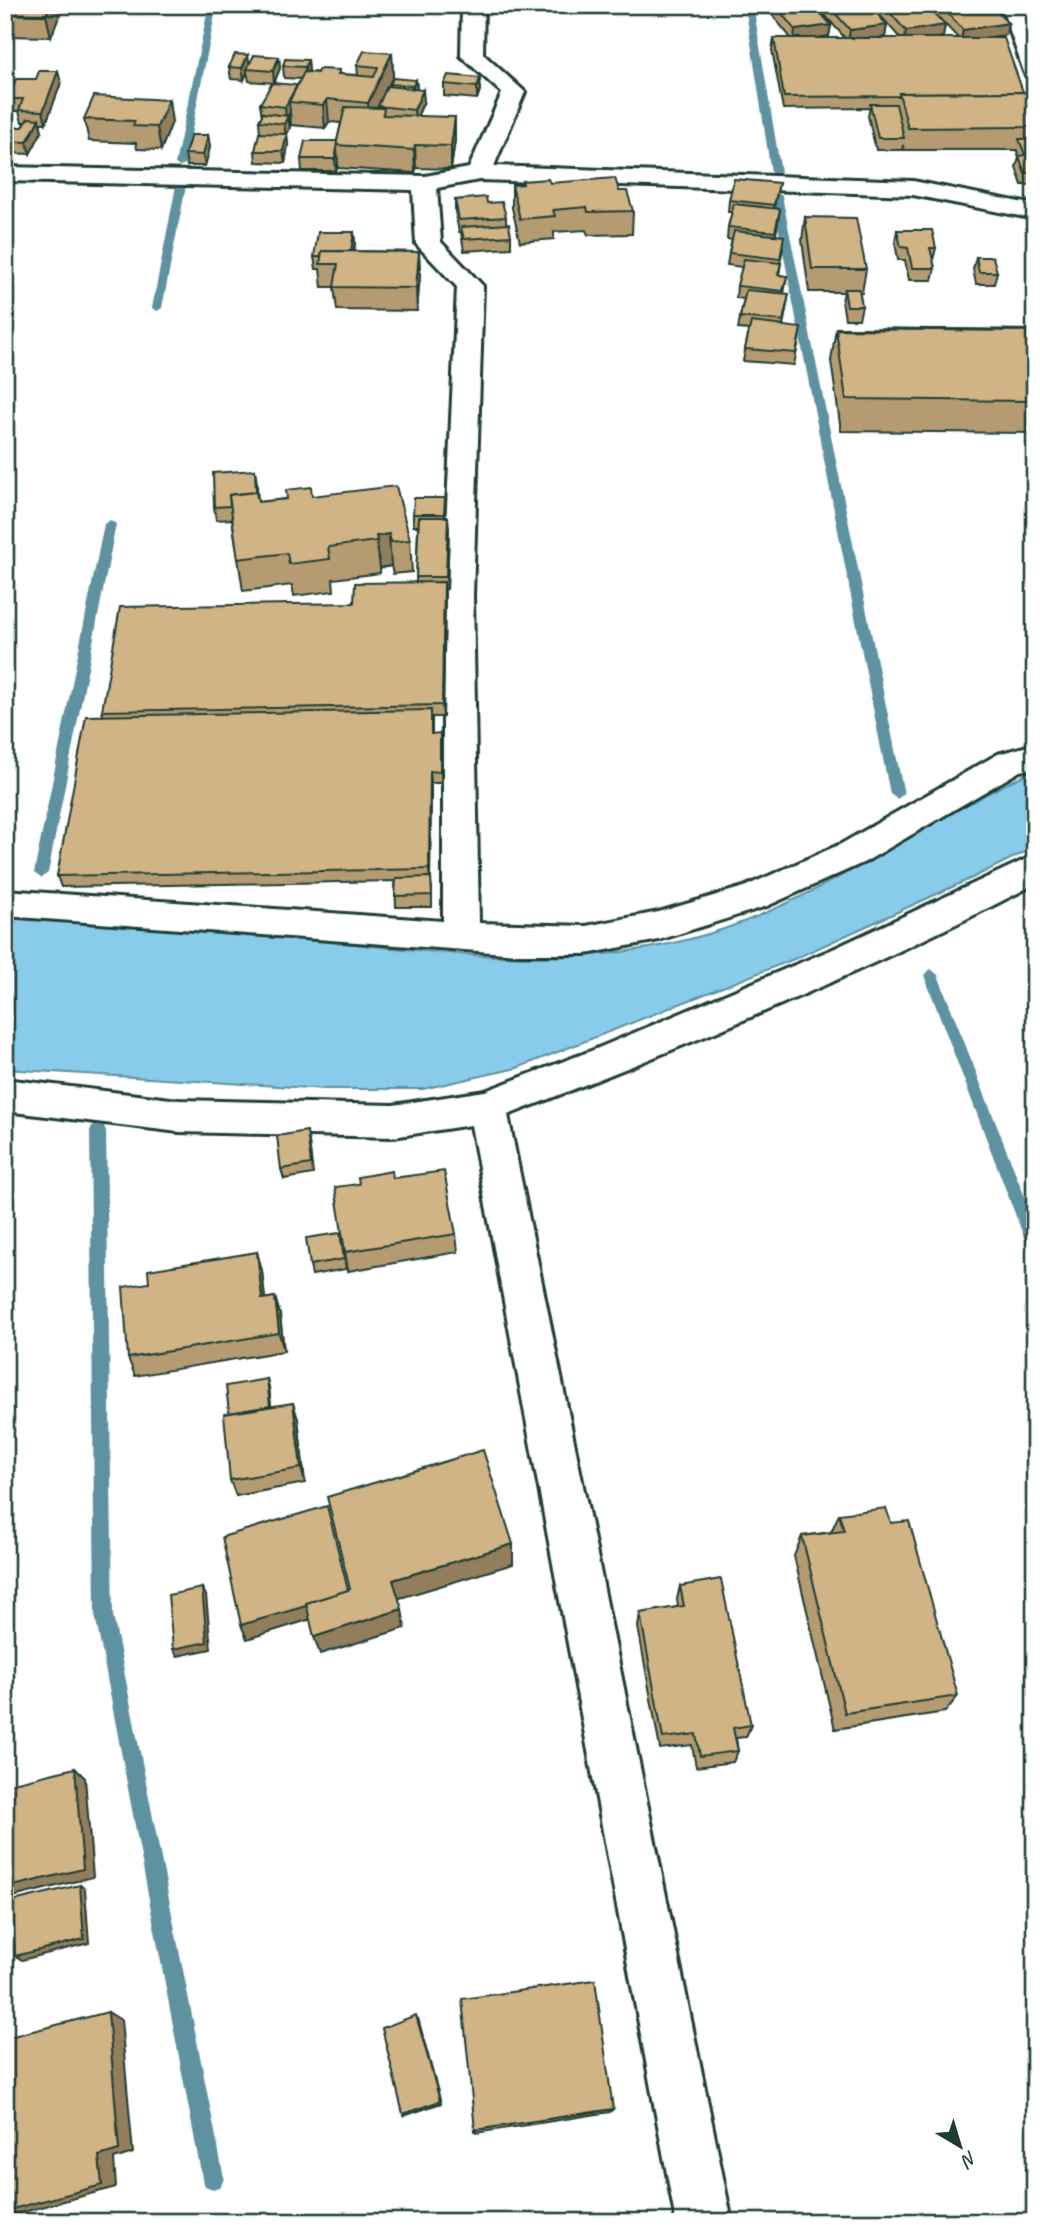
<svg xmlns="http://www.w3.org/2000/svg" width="1040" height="2227" font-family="Caveat,sans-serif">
<rect width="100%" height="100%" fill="#fff"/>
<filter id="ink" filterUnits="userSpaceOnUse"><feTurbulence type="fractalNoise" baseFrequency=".0143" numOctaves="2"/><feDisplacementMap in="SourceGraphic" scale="14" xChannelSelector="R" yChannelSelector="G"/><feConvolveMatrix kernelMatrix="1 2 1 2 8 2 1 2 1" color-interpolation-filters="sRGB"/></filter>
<g filter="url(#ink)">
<!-- water -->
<path fill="#89cbea" stroke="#5f92a1" stroke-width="2" d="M1035,770V847L972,878L794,959L517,1068L423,1089H325L5,1069V918C102,923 199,929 296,938C433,951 573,975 708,934C826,898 924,821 1035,770Z"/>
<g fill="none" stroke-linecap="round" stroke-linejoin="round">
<!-- stream -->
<g fill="#5f92a1" fill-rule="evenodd">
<polygon points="209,5 217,5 185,164 180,167 175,164"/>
<polygon points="745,5 753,5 781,172 776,175 771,172"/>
<polygon points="181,183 186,186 162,308 157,311 152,308 176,186"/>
<polygon points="777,193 782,196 904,794 897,799 890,794 772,196"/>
<polygon points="110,520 116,524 48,873 41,878 34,873 104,524"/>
<polygon points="931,969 938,975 1035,1223 1035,1252 1029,1250 1027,1245 924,975"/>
<polygon points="98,1124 104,1126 106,1131 113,1615 224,2178 221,2186 213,2189 205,2186 202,2178 95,1615 90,1131 92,1126"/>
</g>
<defs>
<g id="street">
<polygon points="462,5 484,5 483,54 525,92 494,166 913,181 1035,205 1035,219 913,195 479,180 437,188 441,242 483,286 473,595 479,923 586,926 659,912 744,887 841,844 998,754 1035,744 1035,768 1020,771 865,862 767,906 659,940 586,954 518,954 5,916 5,890 443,921 443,595 457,287 416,244 413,190 5,181 5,167 425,176 469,168 502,93 461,56"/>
<polygon points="1001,5 1023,5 1035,39 1035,79 1027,77 1024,72"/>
<path d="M1035,855V884C865,973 686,1046 508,1115L732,2222H676L471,1125L393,1137L179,1132L5,1111V1079L179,1100L393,1105L485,1091L596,1049L833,949Z"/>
</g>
</defs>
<!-- street casing -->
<use href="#street" stroke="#1f3d34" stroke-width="6"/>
<!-- street -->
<use href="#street" fill="#fff" fill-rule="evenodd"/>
</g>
<!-- wall -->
<g fill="#b49b72" stroke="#1f3d34" stroke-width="2">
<polygon points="5,5 58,5 60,14 51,37 5,36"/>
<polygon points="764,5 814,5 831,25 829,36 815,38 845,38 816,5 870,5 887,25 885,37 875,38 900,38 871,5 926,5 945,25 943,37 935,38 958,38 927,5 990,5 1006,35 985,38 1023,92 1035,106 1035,185 1022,185 1016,167 1019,158 1017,150 904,150 903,145 902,150 876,150 868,116 870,108 783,109 772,50 774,38 791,38"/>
<polygon points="392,53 393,76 388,87 390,87 390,84 416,80 417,89 424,101 417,116 455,140 451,169 416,168 415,173 338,168 338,163 336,171 302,171 301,159 337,141 341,123 329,122 325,128 291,125 290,112 288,116 290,128 287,134 288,145 285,163 256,162 255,151 260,133 259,121 262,116 260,104 297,86 301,79 284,78 283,66 308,60 309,72 358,75 357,65"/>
<polygon points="279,57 280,68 274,83 249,81 247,72 244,80 231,79 229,67 249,64"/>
<polygon points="480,78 480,90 477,99 444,96 444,84"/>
<polygon points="61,83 46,123 40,123 42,131 30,154 5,153 5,127 23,127 26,122 22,122 19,111 11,111 8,99"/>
<polygon points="84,119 172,122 161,150 137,149 136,143 89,141"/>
<polygon points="208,135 210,147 205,166 187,166 185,154"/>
<polygon points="550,183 619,191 633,211 632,234 588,235 586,230 554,232 554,239 520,242 512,208 512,185"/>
<polygon points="779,183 774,208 780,209 776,235 783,248 780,263 781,263 779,275 787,276 784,294 789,294 783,326 799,340 794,365 743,361 749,330 738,329 740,317 744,299 736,298 737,286 742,267 727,265 729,253 732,240 727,239 728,227 732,212 728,212 729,200"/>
<polygon points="455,200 487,203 506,217 506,224 511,236 511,248 464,251 461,232 459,232 455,212"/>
<polygon points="805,217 866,269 862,293 859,293 862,306 859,319 845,319 842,301 844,292 809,292 802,240"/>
<polygon points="897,230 936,248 933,260 935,268 932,280 909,280 905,260 898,260 895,242"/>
<polygon points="354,232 355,244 354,251 419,252 420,275 417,311 337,310 334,287 322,287 320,269 316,269 314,257"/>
<polygon points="976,257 997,272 994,284 976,284 973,269"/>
<polygon points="836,328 1035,330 1035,433 841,431 831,361"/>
<polygon points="255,470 258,502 312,496 410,540 412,572 393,574 391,566 380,568 380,573 333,579 334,591 294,596 292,585 243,591 232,519 216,520 214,507"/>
<polygon points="445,498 445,517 449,529 447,589 445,589 443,717 432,717 432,734 441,745 441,783 431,783 430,877 432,888 432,907 396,907 395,881 61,887 57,876 103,715 102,711 354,603 416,582 418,526 413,526 413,514"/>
<polygon points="309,1141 313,1174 284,1179 281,1169"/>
<polygon points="393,1178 456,1234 458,1252 348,1271 345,1252"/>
<polygon points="340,1233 346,1269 312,1275 310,1265"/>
<polygon points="257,1252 262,1271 265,1299 275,1297 280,1315 284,1351 135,1376 128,1358"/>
<polygon points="267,1379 269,1388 271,1406 298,1419 305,1483 236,1496 230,1480 229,1413"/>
<polygon points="839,1514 891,1523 958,1696 945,1712 835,1729 794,1556 802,1536 831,1532"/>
<polygon points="680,1586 751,1725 746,1737 736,1738 738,1751 733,1762 696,1767 692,1745 660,1749 638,1627 640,1613 678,1607 677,1599"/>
<polygon points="613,2109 610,2112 476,2133 475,2130"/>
</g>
<!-- shaded-wall -->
<g fill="#927e5d" stroke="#1f3d34" stroke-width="2">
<polygon points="50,5 58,5 60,14 51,37 46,15"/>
<polygon points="1008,23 1006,35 961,41 963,30"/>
<polygon points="831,25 829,36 794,42 795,30"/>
<polygon points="887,25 885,37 848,42 850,30"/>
<polygon points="945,25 943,37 904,43 906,31"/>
<polygon points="392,53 393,76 370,125 368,103"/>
<polygon points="248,55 250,67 247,69 247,72 244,80 242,68"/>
<polygon points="279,57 280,68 274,83 273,71"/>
<polygon points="308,60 309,72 306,79 305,67"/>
<polygon points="58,71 61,83 46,123 43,111"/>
<polygon points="480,78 480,90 477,99 477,87"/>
<polygon points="416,80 417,91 414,98 413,86"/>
<polygon points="297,85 289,102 290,112 286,119 285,107"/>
<polygon points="423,90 424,101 415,122 414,110"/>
<polygon points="327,99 329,122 325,128 323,105"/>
<polygon points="169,100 172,122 161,150 157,127"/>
<polygon points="288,116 290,128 286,136 284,124"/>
<polygon points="455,117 455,140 451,169 451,146"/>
<polygon points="39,119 42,131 30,154 27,142"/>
<polygon points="287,134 288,145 285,163 283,151"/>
<polygon points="208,135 210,147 205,166 203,155"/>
<polygon points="415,145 416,168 415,173 414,150"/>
<polygon points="337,151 338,163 336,171 335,159"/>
<polygon points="354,232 355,244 351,269 350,257"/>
<polygon points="419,252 420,275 417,311 416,288"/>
<polygon points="255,470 257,483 258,517 256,505"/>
<polygon points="448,517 449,529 447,589 446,577"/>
<polygon points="389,534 391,566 380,568 376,536"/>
<polygon points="444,582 445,594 443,717 442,705"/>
<polygon points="430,771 431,783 430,881 429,869"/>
<polygon points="257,1252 262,1271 267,1317 262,1299"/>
<polygon points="275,1297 280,1315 284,1351 279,1333"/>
<polygon points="267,1379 269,1388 272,1415 270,1406"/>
<polygon points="293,1403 298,1419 305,1483 301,1468"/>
<polygon points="513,1544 513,1564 397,1599 393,1580"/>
<polygon points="202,1588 206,1595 211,1649 177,1656 173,1649"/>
<polygon points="349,1593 353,1606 247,1639 241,1625"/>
<polygon points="402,1609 405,1628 320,1654 314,1637"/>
<polygon points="75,1768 85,1778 93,1877 5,1899 5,1888"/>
<polygon points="80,1885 85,1889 89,1943 22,1960 15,1956"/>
<polygon points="108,2012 121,2020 133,2153 114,2159 116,2187 5,2217 5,2211 99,2156"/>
<polygon points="418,2018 441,2103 404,2116 403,2114"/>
</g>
<!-- building -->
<g fill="#d1b485" stroke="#1f3d34" stroke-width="2">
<polygon points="5,5 50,5 46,15 5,14"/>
<polygon points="775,5 814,5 831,25 795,30"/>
<polygon points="828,5 870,5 887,25 850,30"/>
<polygon points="883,5 926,5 945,25 906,31"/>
<polygon points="940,5 990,5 1008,23 963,30"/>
<polygon points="774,38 1004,38 1023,92 899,93 899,96 784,97"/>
<polygon points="364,51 392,53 368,103 327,99 323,105 289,102 304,72 317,73 319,69 340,70 338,74 374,77 378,67 357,65"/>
<polygon points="235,54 248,55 242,68 229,67"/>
<polygon points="254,55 279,57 273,71 247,69"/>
<polygon points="285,59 308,60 305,67 283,66"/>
<polygon points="39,71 58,71 43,111 19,110 23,99 8,99 16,79 36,79"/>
<polygon points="448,75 480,78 477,87 444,84"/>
<polygon points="393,78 416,80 413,86 390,84"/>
<polygon points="272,83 297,85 285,107 260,104"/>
<polygon points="387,86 423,90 414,110 378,106"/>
<polygon points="1030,92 1035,106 1035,127 908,128 899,93"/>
<polygon points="94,96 169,100 157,127 133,126 135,121 84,119"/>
<polygon points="870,104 896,104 904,138 878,138"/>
<polygon points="345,107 384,108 383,115 455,117 451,146 415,145 414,150 336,145"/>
<polygon points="263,113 288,116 284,124 259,121"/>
<polygon points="28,118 39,119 27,142 5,141 5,127 23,127"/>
<polygon points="259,133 287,134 283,151 255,151"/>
<polygon points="191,135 208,135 203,155 185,154"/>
<polygon points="1019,139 1035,139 1035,173 1025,173 1019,156 1025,155"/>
<polygon points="305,141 337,141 335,159 301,159"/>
<polygon points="615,178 619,191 627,191 633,211 588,212 587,207 553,210 555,216 520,219 512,185 523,184 522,181 548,179 550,183"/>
<polygon points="734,179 779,183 774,205 729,200"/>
<polygon points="486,197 487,203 502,202 506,217 459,220 455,200"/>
<polygon points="734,204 780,209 775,232 728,227"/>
<polygon points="805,217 856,218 866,269 812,269"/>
<polygon points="509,224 511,236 464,239 461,227"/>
<polygon points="897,230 932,230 936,248 930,248 935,268 912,268 908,248 901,247"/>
<polygon points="734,231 784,236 780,259 729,253"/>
<polygon points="318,232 354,232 351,251 322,251 321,257 314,257"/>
<polygon points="322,251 419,252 416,288 334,287 338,264 320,264"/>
<polygon points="976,257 993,257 997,272 979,272"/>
<polygon points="744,259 781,263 778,275 787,276 783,291 737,286"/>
<polygon points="844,289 859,289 862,306 847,306"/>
<polygon points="746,290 789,294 783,321 740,317"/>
<polygon points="751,322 801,328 796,353 745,349"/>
<polygon points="836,328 1035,330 1035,331 836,329 836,330"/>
<polygon points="836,329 1035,331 1035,401 846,399"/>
<polygon points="255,470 256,492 229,495 230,506 214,507 213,473"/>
<polygon points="396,486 410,540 391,542 389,534 376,536 377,541 328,547 330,559 289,564 287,553 238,559 229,495 256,492 258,502 287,499 286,490 311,487 312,496"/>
<polygon points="414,498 445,498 444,514 413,514"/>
<polygon points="419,517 448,517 446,577 416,577"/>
<polygon points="444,582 442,705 102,711 120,607 354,603 355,583"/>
<polygon points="431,710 431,734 440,733 440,772 430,771 429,869 57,876 86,716"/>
<polygon points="431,877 432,895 395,896 396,878"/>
<polygon points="307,1131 311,1164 281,1169 277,1136"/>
<polygon points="392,1171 393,1178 444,1171 456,1234 345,1252 335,1187 359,1184 358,1177"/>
<polygon points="340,1233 344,1259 310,1265 306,1238"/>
<polygon points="257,1252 262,1299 275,1297 279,1333 128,1358 123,1287 149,1283 148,1270"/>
<polygon points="267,1379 270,1406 229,1413 226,1386"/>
<polygon points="293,1403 301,1468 230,1480 224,1414"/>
<polygon points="483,1450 513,1544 393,1580 402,1609 314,1637 306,1603 350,1589 327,1497"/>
<polygon points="327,1506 348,1590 306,1603 306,1606 241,1625 222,1537"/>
<polygon points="886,1508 891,1523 909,1521 958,1696 845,1713 802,1536 844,1531 839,1514"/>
<polygon points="721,1579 751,1725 733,1728 738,1751 700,1756 696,1734 663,1738 640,1613 684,1606 680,1586"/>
<polygon points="202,1588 207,1642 173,1649 168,1595"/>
<polygon points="75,1768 83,1869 5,1888 5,1785"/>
<polygon points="80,1885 84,1939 15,1956 13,1901"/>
<polygon points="595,1980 613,2109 475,2130 462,1999"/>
<polygon points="108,2012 119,2150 99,2156 102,2185 5,2211 5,2038"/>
<polygon points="416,2015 440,2101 403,2114 382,2028"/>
</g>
</g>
<!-- margin -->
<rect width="1040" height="2227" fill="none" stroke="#fff" stroke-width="28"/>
<rect x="14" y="14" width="1012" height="2199" fill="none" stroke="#1f3d34" stroke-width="2.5" filter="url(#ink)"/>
<!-- north arrow -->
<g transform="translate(960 2146) rotate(142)" stroke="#ffffff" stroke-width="5" paint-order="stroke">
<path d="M0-5L12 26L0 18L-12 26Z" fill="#1f3d34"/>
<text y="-10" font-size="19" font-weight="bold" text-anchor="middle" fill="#1f3d34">N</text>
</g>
</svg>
